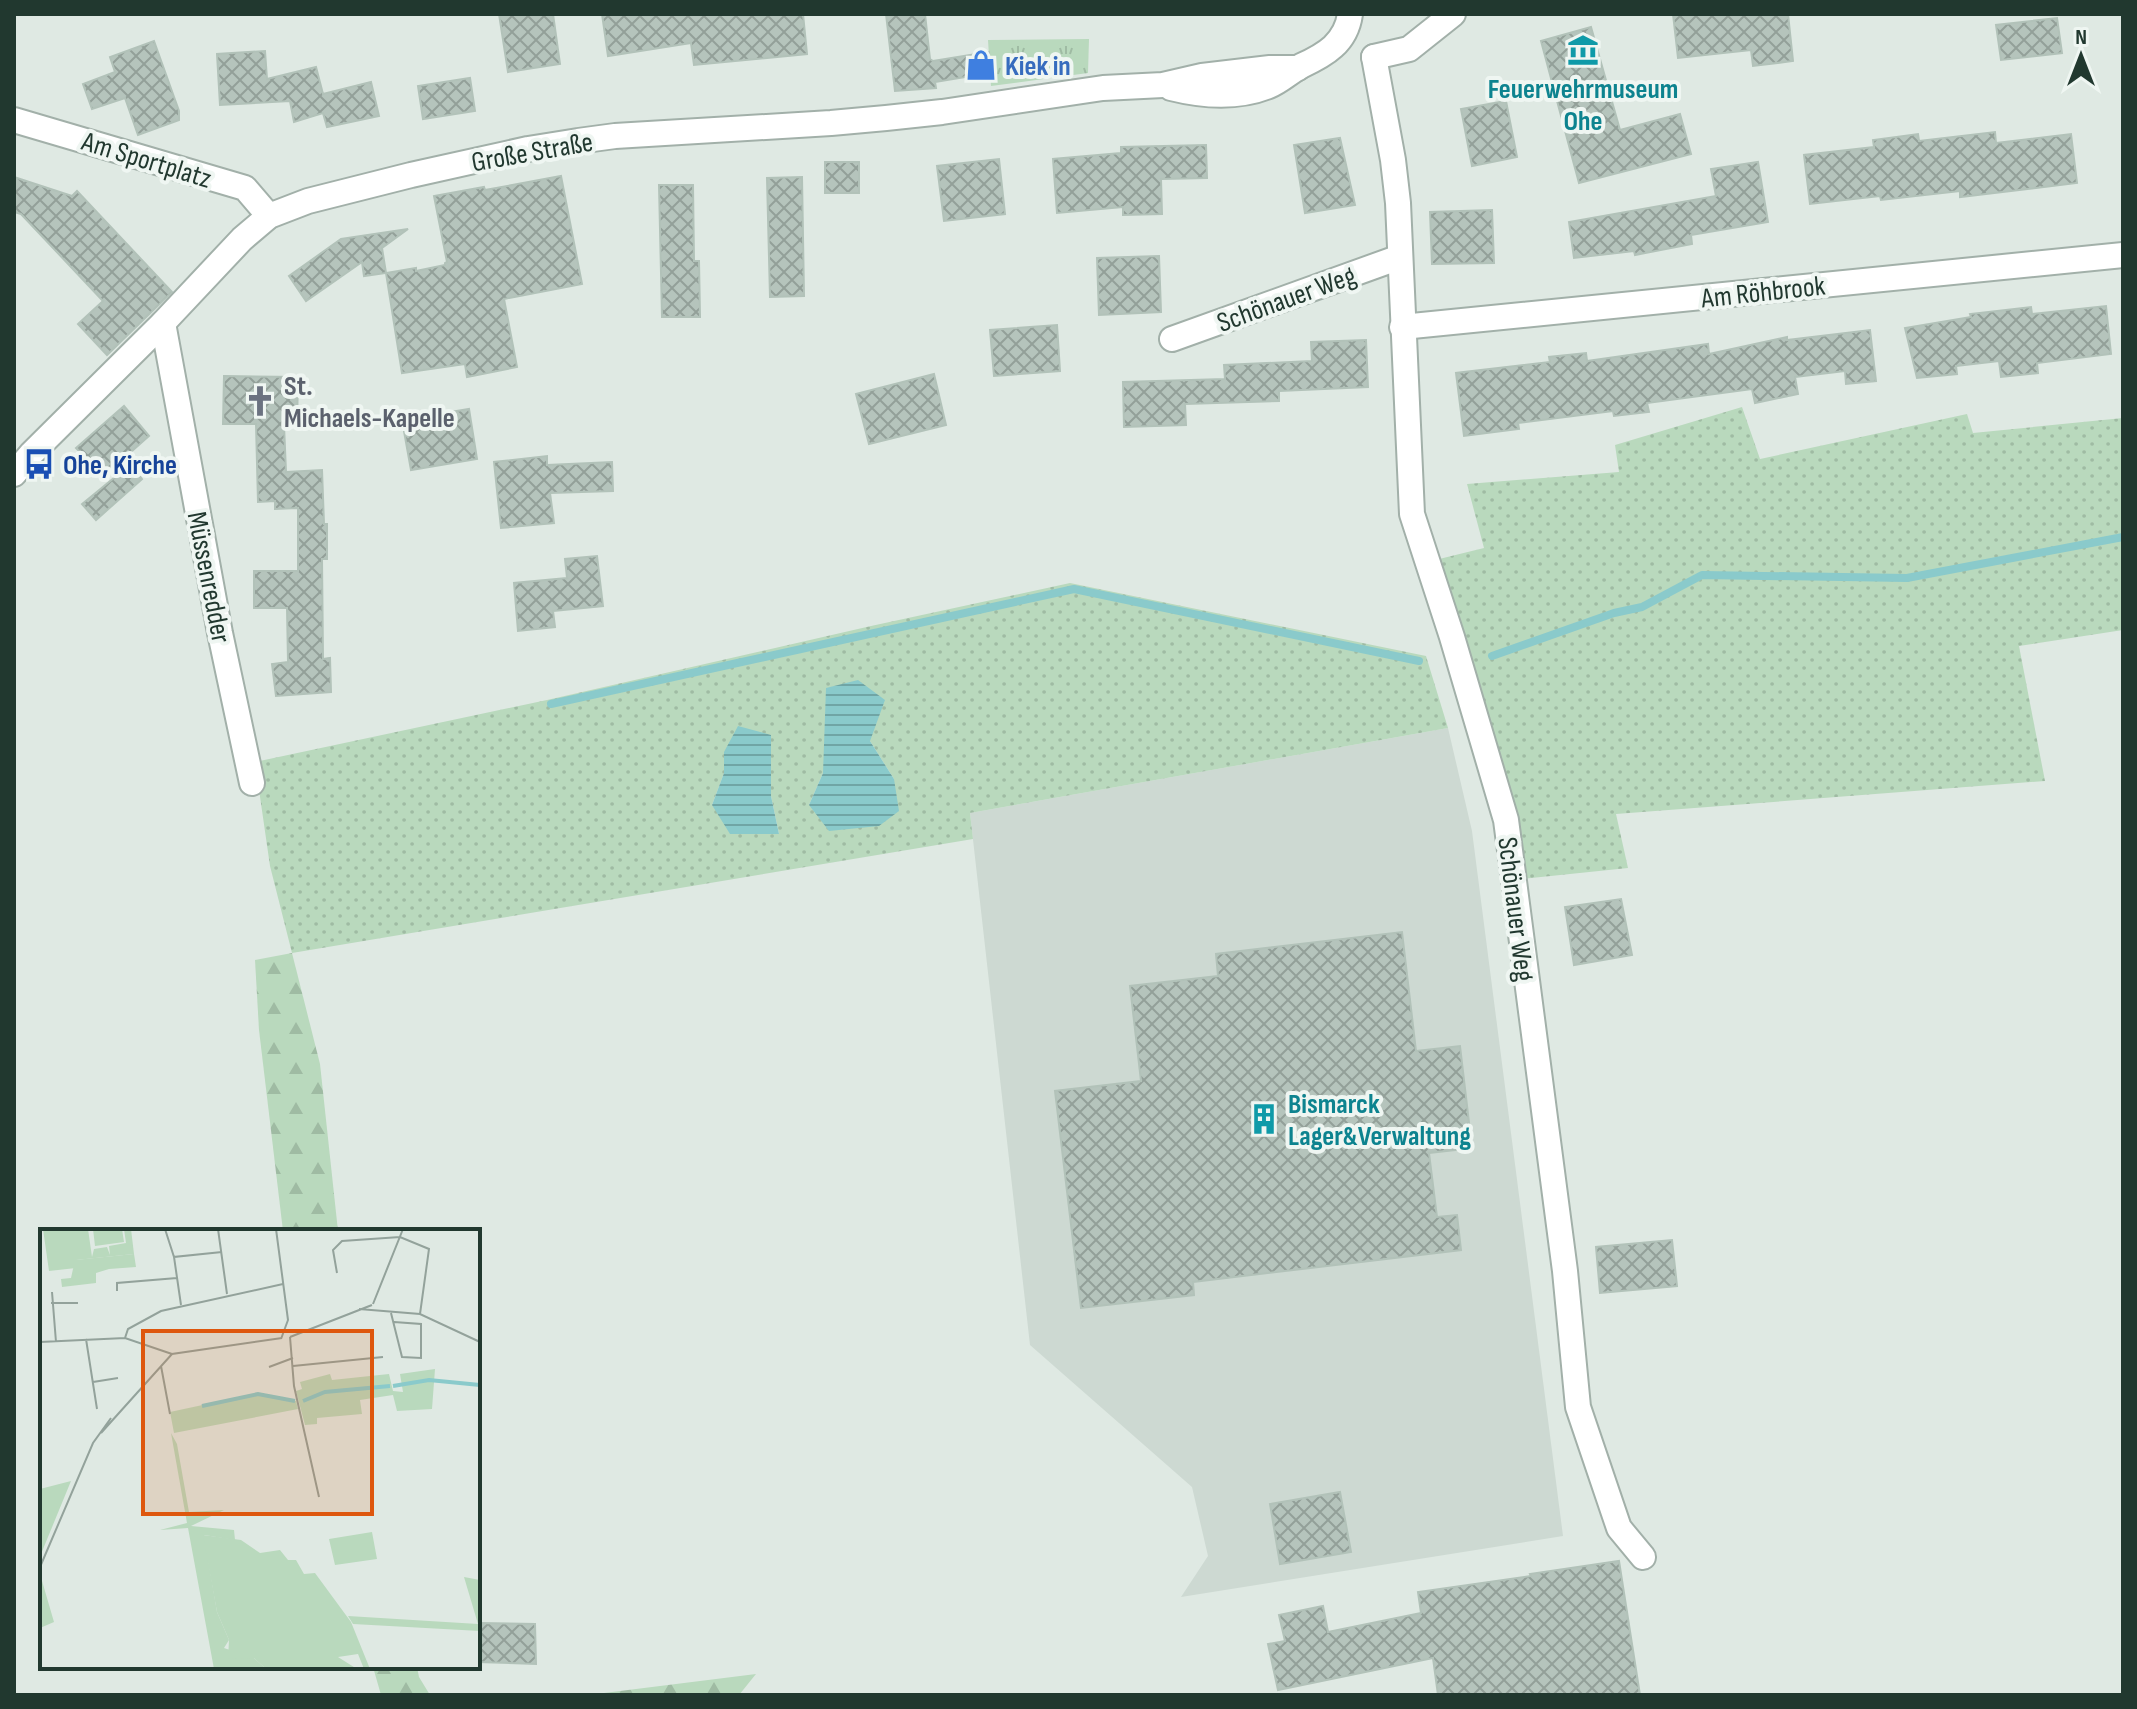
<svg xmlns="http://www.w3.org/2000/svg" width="2137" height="1709" font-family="'Sofia Sans Condensed',sans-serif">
<defs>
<pattern id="grass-dots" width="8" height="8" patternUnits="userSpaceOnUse" patternTransform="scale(2)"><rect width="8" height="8" fill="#b9d9bd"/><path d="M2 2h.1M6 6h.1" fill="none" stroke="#9fbba3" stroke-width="1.8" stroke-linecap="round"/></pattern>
<pattern id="forest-firs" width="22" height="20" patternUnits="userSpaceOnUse" patternTransform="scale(2)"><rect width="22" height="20" fill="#b9d9bd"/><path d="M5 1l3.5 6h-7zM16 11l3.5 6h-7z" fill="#9fbba3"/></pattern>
<pattern id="park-tufts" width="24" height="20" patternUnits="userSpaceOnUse" patternTransform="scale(2)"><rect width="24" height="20" fill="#b9d9bd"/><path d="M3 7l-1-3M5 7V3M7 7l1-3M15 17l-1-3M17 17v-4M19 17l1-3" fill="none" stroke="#9fbba3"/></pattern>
<pattern id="water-rules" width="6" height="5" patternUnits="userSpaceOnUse" patternTransform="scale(2)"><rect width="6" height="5" fill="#8acacb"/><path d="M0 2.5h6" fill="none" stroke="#70a5a5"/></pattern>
<pattern id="building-cross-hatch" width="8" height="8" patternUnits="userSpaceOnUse" patternTransform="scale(2)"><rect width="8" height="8" fill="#b5c4bc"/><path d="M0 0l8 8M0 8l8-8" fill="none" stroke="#93a099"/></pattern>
</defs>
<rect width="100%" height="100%" fill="#dfe9e3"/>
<!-- built -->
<polygon fill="#cdd9d2" points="1448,728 1472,831 1563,1536 1181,1597 1208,1556 1192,1487 1030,1345 970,813"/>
<!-- grass -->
<g fill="url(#grass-dots)" fill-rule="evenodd">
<polygon points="1742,407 1760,459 1967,414 1973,433 2123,418 2123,630 2019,646 2045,781 1616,814 1628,868 1513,880 1427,562 1484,548 1467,484 1619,472 1615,445"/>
<path d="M1070,583L1426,656L1448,728L970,813L973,839L292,953L270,866L255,762L547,700L871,626ZM770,735L771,796L779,834L712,805L724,773ZM870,741L894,779L809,805L823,773Z"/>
</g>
<!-- forest -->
<g fill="url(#forest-firs)">
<polygon points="292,953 320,1064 338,1231 283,1231 259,1030 255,960"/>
<polygon points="373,1667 417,1667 419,1677 430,1695 381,1695"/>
<polygon points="756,1674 739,1695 588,1695"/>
</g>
<!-- park -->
<polygon fill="url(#park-tufts)" points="1089,39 1088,73 991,86 988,40"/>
<!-- water -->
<g fill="url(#water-rules)">
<polygon points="858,680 885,700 870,741 894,779 899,811 879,826 829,831 809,805 823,773 826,688"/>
<polygon points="738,726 771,735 771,796 779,834 730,834 712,805 724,773 724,752"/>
</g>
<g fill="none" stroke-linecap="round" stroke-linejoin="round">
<!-- stream -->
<g stroke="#8acacb" stroke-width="8">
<polyline points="1492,656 1614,613 1642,607 1702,575 1907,578 2123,537"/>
<polyline points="551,704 1074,589 1419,661"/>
</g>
</g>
<!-- building -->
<g fill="url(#building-cross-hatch)" stroke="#b2c2b9" stroke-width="2">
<polygon points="499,14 553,14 560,64 508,72"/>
<polygon points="602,14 803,14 807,54 694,65 691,43 608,56"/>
<polygon points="886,14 925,14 930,59 933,61 989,52 990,73 935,82 936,88 895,91"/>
<polygon points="1673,14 1788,14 1793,61 1753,66 1751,50 1678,58"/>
<polygon points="2057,18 2062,53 2001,60 1996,25"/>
<polygon points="1591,27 1620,130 1680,114 1691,154 1579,183 1541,41"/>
<polygon points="154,41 179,111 179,120 138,135 125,98 92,109 83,84 115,72 110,57"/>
<polygon points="265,51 267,79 316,67 323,94 371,82 379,116 327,127 323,113 294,122 290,101 220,105 217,54"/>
<polygon points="470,78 475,111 423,119 418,86"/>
<polygon points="1506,101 1517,157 1472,166 1461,109"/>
<polygon points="1995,132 1996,143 2071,134 2077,183 1960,197 1960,191 1881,200 1880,196 1810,204 1804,155 1874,147 1873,140 1918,134 1919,141"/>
<polygon points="1340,138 1355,205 1305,213 1294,145"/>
<polygon points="1206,145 1207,178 1161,179 1162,214 1123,215 1123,207 1057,213 1053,159 1121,153 1121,147"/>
<polygon points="999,159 1005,214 944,221 937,166"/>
<rect x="825" y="162" width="34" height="31"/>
<polygon points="1758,162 1768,222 1691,235 1692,244 1635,255 1634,251 1574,258 1569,222 1716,196 1711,169"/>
<polygon points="561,176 582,284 504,299 517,367 467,377 465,364 402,373 386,273 416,268 416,271 445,265 445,263 447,262 434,196 484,187 485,190"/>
<polygon points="14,177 72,196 77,191 172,292 107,355 78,324 103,301 21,214 14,212"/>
<polygon points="802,177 804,296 770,297 767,178"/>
<polygon points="659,185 693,185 694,261 699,261 700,317 662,317"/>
<polygon points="1492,210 1494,263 1432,264 1430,212"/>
<polygon points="408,229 382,248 386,273 364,276 362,262 306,301 289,276 341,239"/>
<polygon points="1159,256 1161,312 1099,315 1097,258"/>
<polygon points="2106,306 2111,354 2037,363 2038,373 2001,377 1999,361 1956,366 1957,374 1917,378 1905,328 1971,317 1970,314 2031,307 2032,314"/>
<polygon points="1057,325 1060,371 994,376 990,330"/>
<polygon points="1870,330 1876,381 1846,384 1845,371 1795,377 1798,394 1755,403 1752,389 1647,403 1649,412 1614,416 1613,411 1518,423 1519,429 1464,436 1456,373 1550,362 1549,357 1586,353 1587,361 1708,344 1709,354 1787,337 1787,340"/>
<polygon points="1366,340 1368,387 1279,391 1279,401 1185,404 1186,425 1124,427 1123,382 1225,379 1224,365 1312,361 1311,342"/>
<polygon points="934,374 946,425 869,444 856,394"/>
<polygon points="224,376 298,377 297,426 284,425 286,472 322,470 324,524 327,524 327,559 322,559 323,659 330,658 331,692 276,696 272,664 288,662 287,608 254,608 254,571 298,571 298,508 275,509 275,501 258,502 256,424 223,424"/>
<polygon points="124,406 149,436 104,476 76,448"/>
<polygon points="469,409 477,459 411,470 402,420"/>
<polygon points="547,456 547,465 612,462 613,491 550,493 554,523 501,528 494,462"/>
<polygon points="131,464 142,479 96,520 82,504"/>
<polygon points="597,556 603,606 553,611 555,627 518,631 514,583 567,578 565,559"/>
<polygon points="1621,899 1632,955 1574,965 1565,907"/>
<polygon points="1402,932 1416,1051 1460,1046 1472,1148 1429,1153 1437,1217 1457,1215 1461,1250 1193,1282 1194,1295 1081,1308 1055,1091 1141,1081 1130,986 1218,976 1216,954"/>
<polygon points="1672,1240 1677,1286 1600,1293 1596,1247"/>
<polygon points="1340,1492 1351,1552 1280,1564 1270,1504"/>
<polygon points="1619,1561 1640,1695 1438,1695 1433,1658 1278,1690 1268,1644 1285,1641 1279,1615 1323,1606 1328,1632 1421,1613 1418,1592 1531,1576 1530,1574"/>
<polygon points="478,1623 535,1624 536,1664 478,1662"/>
</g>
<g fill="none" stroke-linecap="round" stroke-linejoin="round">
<defs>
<g id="minor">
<polyline points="1374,57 1393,160 1398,203 1412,514 1452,637 1506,820 1565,1271 1578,1407 1619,1528 1643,1557"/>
<polyline points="1374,57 1409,49 1453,14"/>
<path d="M1171,88C1203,96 1237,99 1269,86C1281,81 1290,72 1301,66C1325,55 1346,43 1350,14"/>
<polyline points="14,120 245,188 269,216"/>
<polyline points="163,323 220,633 252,783"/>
<polyline points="1402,327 2123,255"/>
<polyline points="1172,339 1400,257"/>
<polyline points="14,474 31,454 163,323 242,239 269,216 308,201 411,175 528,149 578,141 615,136 831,123 886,118 942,112 1103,88 1163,85 1202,76 1270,68 1298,68"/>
</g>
</defs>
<!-- minor casing -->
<use href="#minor" stroke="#a2b0a9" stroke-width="28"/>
<!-- minor -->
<use href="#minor" stroke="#fff" stroke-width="24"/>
</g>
<!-- icons -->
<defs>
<symbol id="museum-bare" viewBox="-9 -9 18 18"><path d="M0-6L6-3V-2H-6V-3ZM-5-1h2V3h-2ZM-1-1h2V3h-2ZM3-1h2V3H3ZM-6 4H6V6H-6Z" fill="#0f9aa8" stroke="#eff6f2" stroke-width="2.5" paint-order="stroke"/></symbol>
<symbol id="shop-bare" viewBox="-9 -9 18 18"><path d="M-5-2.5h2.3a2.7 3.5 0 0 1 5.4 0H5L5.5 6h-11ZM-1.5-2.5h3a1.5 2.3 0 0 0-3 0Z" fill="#3f7fe0" stroke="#eff6f2" stroke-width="2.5" paint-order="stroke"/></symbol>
<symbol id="church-bare" viewBox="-9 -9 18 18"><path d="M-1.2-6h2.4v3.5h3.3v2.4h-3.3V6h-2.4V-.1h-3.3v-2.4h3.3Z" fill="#6b7280" stroke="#eff6f2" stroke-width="2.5" paint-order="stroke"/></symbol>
<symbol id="bus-bare" viewBox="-9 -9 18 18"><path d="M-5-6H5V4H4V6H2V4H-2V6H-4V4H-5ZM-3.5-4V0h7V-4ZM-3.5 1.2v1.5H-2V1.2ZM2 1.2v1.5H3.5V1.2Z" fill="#1a4fb4" stroke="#eff6f2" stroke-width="2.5" paint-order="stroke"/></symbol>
<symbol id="building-bare" viewBox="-9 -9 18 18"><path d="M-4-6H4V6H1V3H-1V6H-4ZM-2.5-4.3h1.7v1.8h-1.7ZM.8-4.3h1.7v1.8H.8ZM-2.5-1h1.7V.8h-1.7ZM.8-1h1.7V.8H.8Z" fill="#0f9aa8" stroke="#eff6f2" stroke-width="2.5" paint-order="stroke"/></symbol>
</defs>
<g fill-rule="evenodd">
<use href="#museum-bare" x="1561" y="28" width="44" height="44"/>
<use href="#shop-bare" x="959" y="43" width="44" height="44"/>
<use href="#church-bare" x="238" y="379" width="44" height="44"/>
<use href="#bus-bare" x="17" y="442" width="44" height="44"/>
<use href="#building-bare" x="1242" y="1097" width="44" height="44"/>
</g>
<g text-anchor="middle" stroke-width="8" stroke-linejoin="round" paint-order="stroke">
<!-- shop labels -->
<g font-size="28" font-weight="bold" fill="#366cbe" stroke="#eff6f2" text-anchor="start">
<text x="1005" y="75">Kiek in</text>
</g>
<!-- culture labels -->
<g font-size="28" font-weight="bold" fill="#0d838f" stroke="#eff6f2">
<text x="1583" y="98">Feuerwehrmuseum<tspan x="1583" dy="32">Ohe</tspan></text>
<text x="1288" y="1113" text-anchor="start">Bismarck<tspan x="1288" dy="32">Lager&amp;Verwaltung</tspan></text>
</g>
<!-- street labels -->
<g font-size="28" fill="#21382f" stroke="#eff6f2">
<text transform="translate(532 151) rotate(-10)" y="10">Große Straße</text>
<text transform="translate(147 159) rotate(17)" y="10">Am Sportplatz</text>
<text transform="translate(1763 291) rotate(-6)" y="10">Am Röhbrook</text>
<text transform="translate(1286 298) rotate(-20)" y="10">Schönauer Weg</text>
<text transform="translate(210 577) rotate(79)" y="10">Müssenredder</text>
<text transform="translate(1517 909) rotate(83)" y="10">Schönauer Weg</text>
</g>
<!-- worship labels -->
<g font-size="28" font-weight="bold" fill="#5b616d" stroke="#eff6f2" text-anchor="start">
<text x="284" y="395">St.<tspan x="284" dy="32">Michaels-Kapelle</tspan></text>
</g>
<!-- transit labels -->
<g font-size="28" font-weight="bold" fill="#164399" stroke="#eff6f2" text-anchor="start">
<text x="63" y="474">Ohe, Kirche</text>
</g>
</g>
<!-- overview -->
<g transform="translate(40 1229)">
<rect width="440" height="440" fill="#dfe9e3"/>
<path d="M395,140L392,180L357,182L353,166L320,171L322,185L277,189V195L265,196L256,162L262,160L260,153L290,145L292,151L349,145L353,162L363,163L360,145ZM218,164L256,172L258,180L134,204L130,183ZM31,252L1,325H0V260ZM332,303L337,330L295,336L289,310ZM0,345L14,393L0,399ZM424,348L440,351V402L313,395L308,387L438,395Z" fill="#b9d9bd"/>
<path d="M131,204L137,215L149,283L184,281L151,297L194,301L195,311L164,306L177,383L189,411L184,419L214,429L226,440H174L148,299L120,301L147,294Z" fill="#b9d9bd"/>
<path d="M94,25L96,38L69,40L56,44V54L22,58L21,50L31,49L35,31ZM163,306L201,311L220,324L240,321L248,331H256L264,345L275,344L311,393L330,440H324L318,425L298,428L317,440H226L214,429L188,430L189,411L177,383Z" fill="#b9d9bd"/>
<path d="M3,0H48L52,28L54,20L67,18L70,26L69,17L86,14L84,0H91L94,25L36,31V39L9,42ZM53,0H82L84,13L55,17Z" fill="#b9d9bd"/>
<path fill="none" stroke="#8acacb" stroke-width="4" d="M353,157L389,151L440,156M263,172L285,163L350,157M162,177L218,165L255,172"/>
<path fill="none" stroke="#93a29b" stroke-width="2" d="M125,0L134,28M178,0L187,65M236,0L248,91L241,110M297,44L293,21L302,12L360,8L389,20L380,85M77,62V54L137,49M12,63L16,113M11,74H38M333,75L363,0M141,76L134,28L182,23M319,80L380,85L440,113M351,84L362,128L381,129V95L354,93M250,108L254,157L279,268M250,108L332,76M85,109L88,100L121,82L243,55M46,110L57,180M0,113L85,109L132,125M121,137L130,185M253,137L343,128M229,138L253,129M53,153L78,149M61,204L132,125L242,109M0,338L53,214L71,189"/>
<path fill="#de570e" fill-opacity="0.15" stroke="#de570e" stroke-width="4" d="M103,102H332V285H103Z"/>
<rect width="440" height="440" fill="none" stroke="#21382f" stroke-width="4"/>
</g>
<!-- border -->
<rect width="2137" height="1709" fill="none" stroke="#21382f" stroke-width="32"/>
<!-- north arrow -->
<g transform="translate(2081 56)" stroke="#eff6f2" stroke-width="6" paint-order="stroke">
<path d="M0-6L14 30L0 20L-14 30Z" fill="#21382f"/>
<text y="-12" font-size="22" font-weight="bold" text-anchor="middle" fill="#21382f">N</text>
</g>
</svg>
